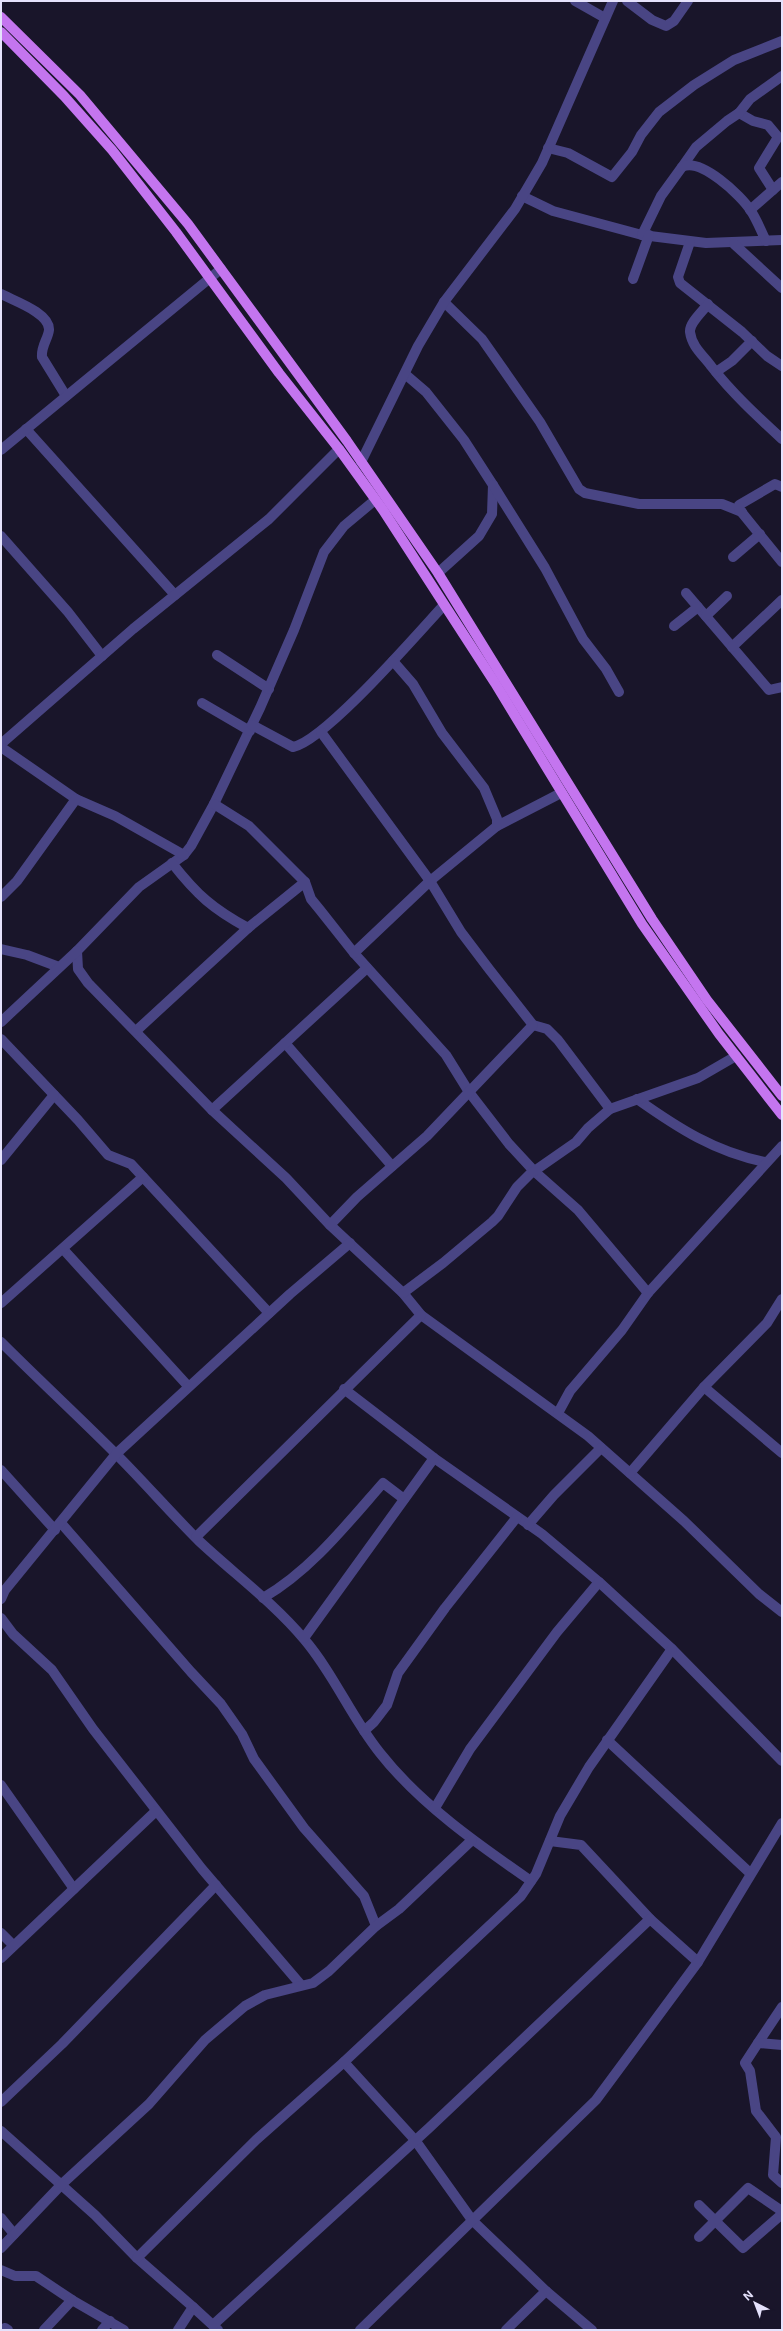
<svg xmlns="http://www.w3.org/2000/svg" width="783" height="2331" font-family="Inter,sans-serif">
<rect width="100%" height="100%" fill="#19152a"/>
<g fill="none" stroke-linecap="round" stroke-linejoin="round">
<!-- minor -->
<g stroke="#494584" stroke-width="10">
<polyline points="575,1 605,18"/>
<polyline points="627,1 652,20 666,26 674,21 688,1"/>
<polyline points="739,113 753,121 768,125 778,137 759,168 773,190"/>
<polyline points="548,148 568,153 612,177 632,152 641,135 659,112 694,85 734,60 782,41"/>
<polyline points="682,167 696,147 727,121 739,113 750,99 782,76"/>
<polyline points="522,196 553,211 642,235 706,243 782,240"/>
<polyline points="750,210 782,182"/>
<path d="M642,235L661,196L682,167C700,157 741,195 751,211C757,220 761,231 766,241"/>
<polyline points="690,242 678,277 680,283 742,332 767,356 782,366"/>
<polyline points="734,244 782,288"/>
<polyline points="633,279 649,235"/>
<path d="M1,294C14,301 50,313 49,330C48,339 41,346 42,357L66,396"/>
<polyline points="444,302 482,339 540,422 579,489 585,493 639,504 722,504 742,512"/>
<path d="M708,304C703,311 689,323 690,332C692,347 703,355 711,366C732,393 757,416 782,439"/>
<polyline points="716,372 732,361 752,341"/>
<polyline points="405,374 426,392 464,440 493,485 492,514 479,536 438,573"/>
<polyline points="26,429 175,595"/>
<polyline points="1,450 221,269"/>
<polyline points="361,462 418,346 444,302 515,209 542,163 613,1"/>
<polyline points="493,485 545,568 583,639 606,669 619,692"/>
<polyline points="782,487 775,484 739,505 739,509 782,562"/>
<polyline points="375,500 344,526 324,552 294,630 260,708 214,804 191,846 184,855 139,887 77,951 78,969 88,983 212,1110 286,1178 330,1225 403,1293 421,1315 588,1436 684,1521 759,1594 782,1612"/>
<polyline points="1,536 68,612 102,656"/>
<polyline points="733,557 760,534"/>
<polyline points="686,593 769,690 782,687"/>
<polyline points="706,616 727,596"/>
<polyline points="674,626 698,607"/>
<polyline points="732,647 782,600"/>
<polyline points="217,655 269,689"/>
<polyline points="202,703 250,731"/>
<path d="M252,725L293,747C325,741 418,633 444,605"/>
<polyline points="321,732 430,881 461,932 489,969 533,1025 547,1029 558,1040 610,1109"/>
<polyline points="1,744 133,629 269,519 339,449"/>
<polyline points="1,747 76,799 115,816 184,855"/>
<polyline points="214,804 249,826 305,882"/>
<polyline points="497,826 561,793"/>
<path d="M172,863C197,895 213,909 248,928L305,882L311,899L320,910L354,953L446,1055L469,1092L509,1144L534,1171L578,1210L648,1293"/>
<polyline points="1,897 17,881 76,799"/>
<polyline points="1,949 27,955 59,967"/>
<polyline points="354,953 430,881 497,826 497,819 484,788 442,733 413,684 393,661"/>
<polyline points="1,1022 77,951"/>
<polyline points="136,1031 248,928"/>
<polyline points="1,1039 78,1120 108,1155 131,1164 269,1313"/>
<polyline points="285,1043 392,1166"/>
<path d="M637,1099C678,1128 715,1152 765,1162"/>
<polyline points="212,1110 367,968"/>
<polyline points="1,1160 54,1095"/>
<polyline points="330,1225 357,1197 427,1136 533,1025"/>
<polyline points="63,1249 188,1386"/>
<polyline points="403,1293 443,1263 492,1222 498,1216 517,1187 530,1174 576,1142 588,1128 610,1109 698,1078 736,1056"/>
<polyline points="1,1303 143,1177"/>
<path d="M1,1342C39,1380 78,1416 116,1454C144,1482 170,1512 198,1540C233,1573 273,1602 304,1639C334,1674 351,1717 380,1753C420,1804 479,1845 531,1881"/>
<polyline points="704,1387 782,1453"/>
<polyline points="344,1389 434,1458 542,1534 599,1582 672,1649 782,1761"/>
<polyline points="558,1413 570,1391 622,1330 648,1293 782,1146"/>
<polyline points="1,1470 55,1530"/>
<polyline points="630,1473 704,1387 767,1323 782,1299"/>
<polyline points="61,1523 191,1672 221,1704 242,1734 254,1759 304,1828 364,1896 376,1926"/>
<polyline points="528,1525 554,1495 601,1448"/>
<polyline points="196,1537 421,1315"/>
<path d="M263,1598C311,1570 347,1524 383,1483L404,1499"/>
<polyline points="1,1599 5,1590 116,1454 290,1294 350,1243"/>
<polyline points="1,1618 13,1634 52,1670 93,1729 202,1869 301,1985"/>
<polyline points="304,1638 434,1458"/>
<polyline points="364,1731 374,1722 387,1705 398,1673 445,1608 517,1517"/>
<polyline points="607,1740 750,1873"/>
<polyline points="1,1785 74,1889"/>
<polyline points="435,1808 470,1749 557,1632 599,1582"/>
<polyline points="550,1841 581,1845 650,1919"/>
<polyline points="1,1933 13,1945"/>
<polyline points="1,1958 156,1811"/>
<polyline points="758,2043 782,2007"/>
<polyline points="782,2045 758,2043 745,2063 750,2071 756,2111 776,2137 773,2175 782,2183"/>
<polyline points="344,2062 415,2140 472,2220 546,2291 592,2330"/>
<polyline points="1,2102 62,2044 216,1885"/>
<polyline points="1,2131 95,2215 137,2258 193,2307 178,2330"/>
<polyline points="699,2205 743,2248 782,2214"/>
<polyline points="1,2218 14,2234"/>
<polyline points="699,2237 748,2188 782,2211"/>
<polyline points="1,2248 62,2184 149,2104 205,2040 245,2006 265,1995 313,1983 329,1971 376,1926 399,1909 472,1840"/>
<polyline points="137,2258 256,2140 344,2062 521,1896 536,1874 560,1816 589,1767 672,1649"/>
<polyline points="1,2270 15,2276 36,2276 72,2300 124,2330"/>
<polyline points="193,2307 218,2330"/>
<polyline points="213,2325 429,2128 650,1919 698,1962"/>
<polyline points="5,2328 8,2330"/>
<polyline points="44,2330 72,2300"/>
<polyline points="102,2330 110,2321"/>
<polyline points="360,2330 596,2100 698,1962 782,1823"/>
<polyline points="506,2330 546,2291"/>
</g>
<!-- major -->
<g stroke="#c475ef" stroke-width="10">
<polyline points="1,17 80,95 188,224 347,441 438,573 652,919 707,1000 782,1096"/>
<polyline points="1,32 64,96 112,150 176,232 279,373 339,449 383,510 495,683 642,924 719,1034 782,1115"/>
</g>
</g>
<!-- border -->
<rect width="783" height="2331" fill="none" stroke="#e5e2fc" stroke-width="4"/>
<!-- north arrow -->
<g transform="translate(755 2303) rotate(318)" stroke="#19152a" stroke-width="3" paint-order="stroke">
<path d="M0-3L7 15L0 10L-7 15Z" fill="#e5e2fc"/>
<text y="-6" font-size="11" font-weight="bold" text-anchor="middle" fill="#e5e2fc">N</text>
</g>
</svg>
